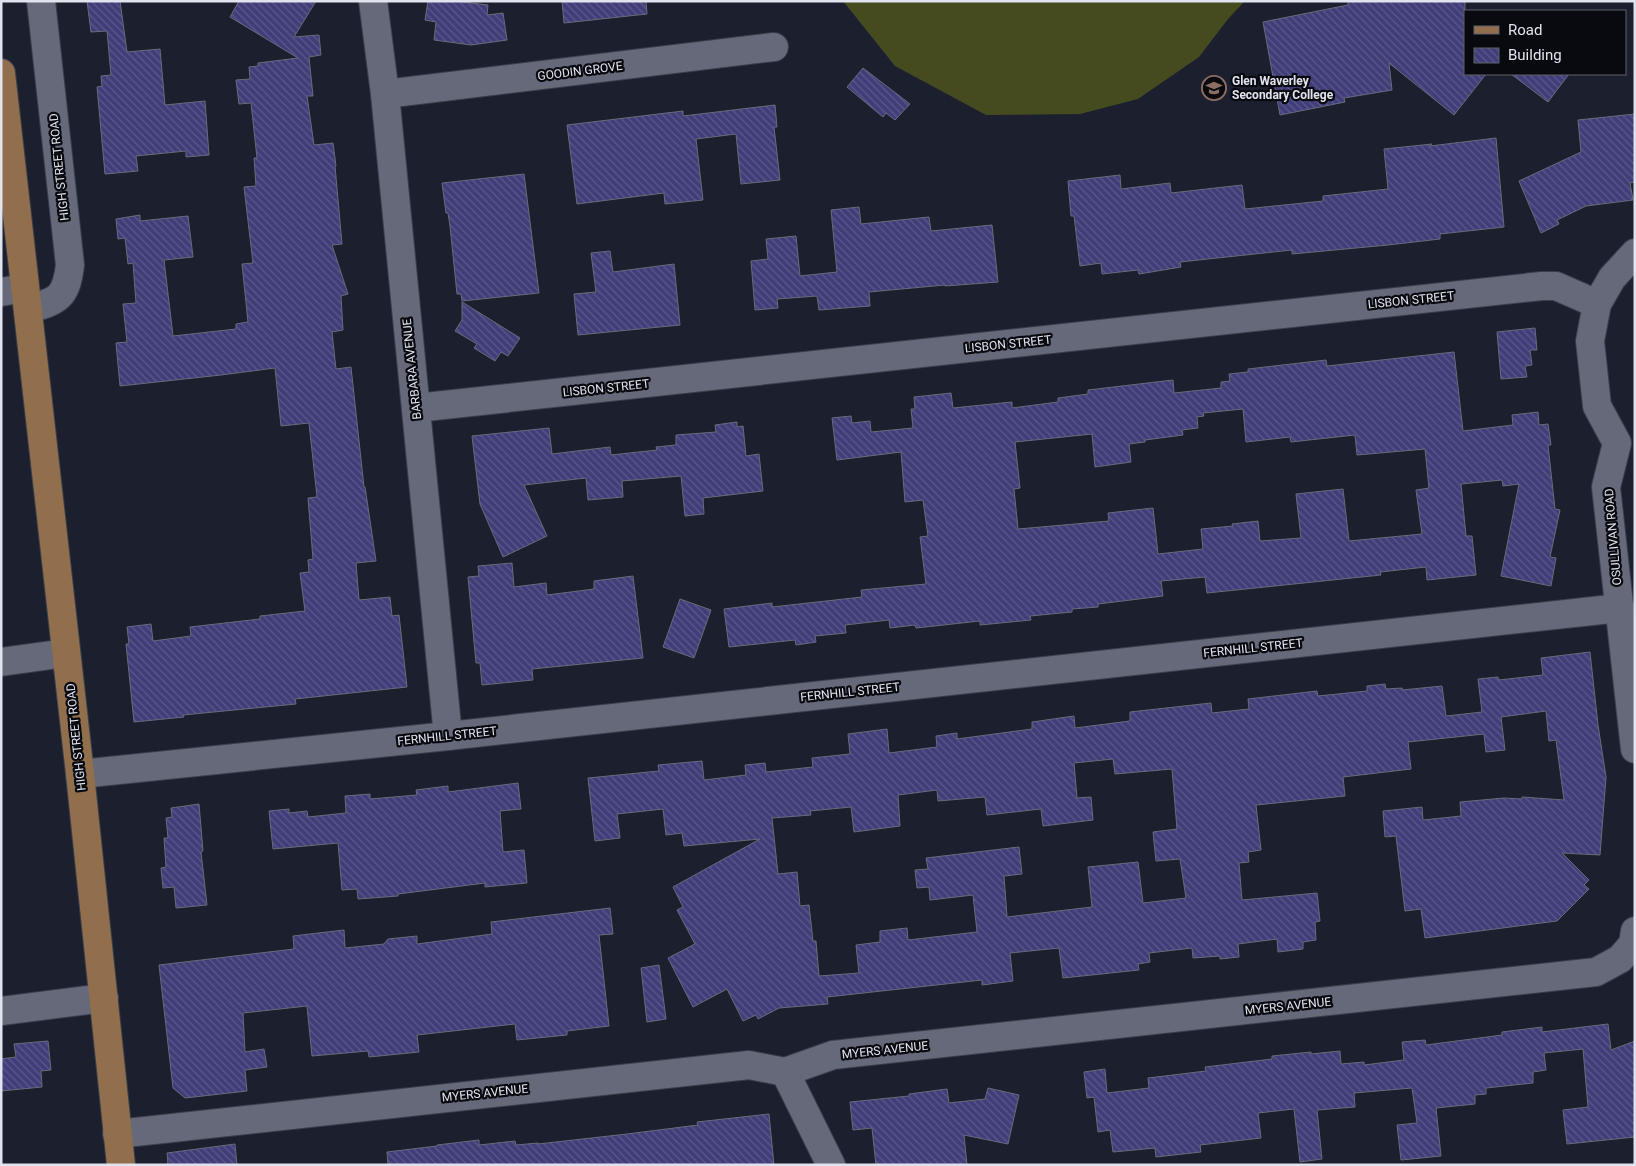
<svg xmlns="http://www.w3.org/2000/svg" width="1636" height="1166" font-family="Roboto,sans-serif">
<defs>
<pattern id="building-back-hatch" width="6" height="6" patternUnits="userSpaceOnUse" patternTransform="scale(1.25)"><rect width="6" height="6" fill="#403d78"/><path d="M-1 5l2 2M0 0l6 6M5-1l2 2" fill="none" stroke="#5b598c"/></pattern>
</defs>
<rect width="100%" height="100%" fill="#1c202e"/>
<!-- pitch -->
<polygon fill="#464a1f" points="843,1 1245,1 1228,19 1199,57 1138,99 1080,114 986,115 895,66"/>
<!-- building -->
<g fill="url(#building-back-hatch)" stroke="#696a7b" fill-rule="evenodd">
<polygon points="87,1 120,1 127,52 160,49 165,105 205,101 209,155 186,157 186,151 136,156 138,171 105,174 97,87 102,86 101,76 111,75 107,31 91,32"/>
<polygon points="239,1 316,1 294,37 319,35 321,55 309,57 313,96 307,96 314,145 333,143 336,166 335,166 342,244 332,245 348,294 341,296 343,330 332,332 336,369 351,367 364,487 365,487 376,561 356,563 359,600 390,597 392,616 399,615 407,687 295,699 296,704 183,715 184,717 134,722 126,644 129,644 127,627 151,624 153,641 191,636 190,627 260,619 260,616 305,611 300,573 309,572 308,560 313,559 308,498 317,497 309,423 281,426 275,368 221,375 120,386 116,343 127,342 123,304 136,303 133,263 128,264 125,238 118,239 116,219 140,215 140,221 188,216 193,257 164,260 173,336 236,329 236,324 248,322 242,264 253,263 244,187 256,186 254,158 257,158 251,103 239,104 236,80 250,79 249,67 258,66 258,63 298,58 230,17"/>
<polygon points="428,1 454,1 488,5 487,15 503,13 507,40 471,45 434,40 436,22 425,20"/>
<polygon points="562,1 646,1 647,14 564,23"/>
<polygon points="1348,1 1465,1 1465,74 1486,74 1454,115 1389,63 1392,90 1344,98 1345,102 1280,115 1263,22 1348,5"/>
<polygon points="863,68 910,104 895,120 886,113 883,117 847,87"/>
<polygon points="1511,74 1569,74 1548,102"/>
<polygon points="775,105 777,127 774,127 780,180 741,184 736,134 696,139 703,200 665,204 664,193 577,204 567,125 683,111 683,116"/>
<polygon points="1635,114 1635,182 1630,183 1633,200 1586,206 1557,220 1559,224 1541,233 1519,181 1581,152 1578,120"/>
<polygon points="1496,138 1504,227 1440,234 1440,239 1388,245 1292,254 1292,250 1180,262 1181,267 1139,274 1138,270 1102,274 1101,263 1080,266 1074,216 1071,216 1068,181 1120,175 1121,189 1170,183 1171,193 1242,185 1245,209 1323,201 1323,196 1388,189 1384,149 1432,144 1430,146"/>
<polygon points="524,174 539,293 462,301 461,294 457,294 450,226 448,213 446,213 442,183"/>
<polygon points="859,207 861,224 929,217 931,231 992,225 998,282 945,286 945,285 869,292 870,306 819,310 817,296 777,299 778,308 755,310 751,261 768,259 766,239 796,236 800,276 837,272 831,210"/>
<polygon points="610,251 613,272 674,264 680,325 578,335 574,294 596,292 591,253"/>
<polygon points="462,302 520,338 508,356 501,352 495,361 474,348 477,344 455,331 462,320"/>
<polygon points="1535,328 1537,350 1530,350 1532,365 1525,366 1527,377 1501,379 1497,332"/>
<path d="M1454,352L1463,431L1513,425L1512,415L1538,412L1539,425L1548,424L1551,445H1548L1555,509L1560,510L1550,557L1556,558L1551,586L1501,576L1519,484L1503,486L1502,480L1461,484L1466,536H1472L1476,575L1427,580L1426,567L1380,572L1381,575L1207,593L1205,577L1161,581L1163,596L1098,604V607L1072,609V612L1030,616L1031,620L980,625V621L916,628L915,625L890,628L889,620L845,625L846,633L815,636L816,642L796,645L795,640L729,647L724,609L772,603V607L862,597L861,590L926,584L920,537L928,536L923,500L905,502L901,452L837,460L832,418L851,416L852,423L870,421L871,432L913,428L911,409H915L914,397L951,393L953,408L1012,402V408L1058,402V398L1088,394V390L1173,380L1174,393L1221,388V382L1230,381L1229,374L1248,372V369L1326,360L1327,366ZM1243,409L1246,442L1290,437L1291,442L1355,435L1357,455L1425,449L1429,488L1416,490L1422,534L1349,541L1343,489L1296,494L1301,538L1260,541L1258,521L1232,524L1233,526L1201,529L1203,549L1158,554L1153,508L1108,513L1109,521L1018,529L1014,489L1020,488L1015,442L1092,434L1095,467L1131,462L1129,444L1145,442V440L1183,435L1182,430L1198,428L1197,417L1204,416L1203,413Z"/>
<polygon points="737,422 737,427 743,426 746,456 759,454 763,491 703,498 704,514 685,516 681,476 622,481 623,497 588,500 586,478 524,485 547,536 503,557 480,504 472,436 549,428 552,454 610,447 611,455 657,450 656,447 676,445 676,435 716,432 715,425"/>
<polygon points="512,563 514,587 546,583 547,595 594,589 594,581 633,576 643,658 532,669 533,680 482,685 480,663 476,663 468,577 479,576 478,566"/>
<polygon points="680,599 711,610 694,658 663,647"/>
<path d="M1590,652L1598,725L1606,777L1600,855L1562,853L1589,880L1584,885L1589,889L1557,921L1425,938L1421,909L1405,911L1396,836L1385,837L1383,811L1422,807L1423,820L1461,816L1460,802L1504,798L1522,799V797L1564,800L1556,740L1549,741L1546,711L1501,717L1505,750L1486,752L1484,734L1408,742L1411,769L1343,777L1345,796L1256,805L1261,850L1248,852L1249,862L1239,863L1242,900L1317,893L1320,921L1315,922L1316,940L1303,942V949L1278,952L1277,939L1238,944L1239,957L1220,959V956L1193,958L1192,948L1149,953L1150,962L1138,964L1139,970L1063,978L1059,948L1010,953L1013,981L982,985V980L827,997L828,1004L779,1008L758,1019L756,1015L743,1021L727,989L693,1007L668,958L695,944L677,910L683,907L673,887L760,839L684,846L682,833L666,835L663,809L617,814L620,838L595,841L588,778L659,771L658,765L702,761L704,780L746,775L745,765L765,763L766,772L813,767L812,758L850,754L848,734L887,729L889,753L937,747L936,736L957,733V739L1032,729V722L1074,716L1075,728L1130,721V712L1211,703L1212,713L1249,709L1248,699L1317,691L1318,696L1367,691V686L1385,684L1386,689L1402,688V690L1442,686L1446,716L1482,712L1478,679L1498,677L1499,680L1543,675L1541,658ZM1113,759L1115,774L1172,769L1177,829L1153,832L1156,861L1180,859L1186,898L1143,903L1138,862L1088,867L1092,907L1007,917L1004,876L1022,874L1019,847L926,858L928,869L915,870L917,888L929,887L930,900L973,895L977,932L908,940L907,928L880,931V942L856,945L859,973L819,976L816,941H813L809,905L800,906L797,872L778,874L772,818L811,815L810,811L851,807L854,832L900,826L898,795L937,790L938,801L985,797L987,815L1041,809L1043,826L1093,820L1091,797L1077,798L1074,763Z"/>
<polygon points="518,783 521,809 500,811 503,852 524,850 527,883 485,887 485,883 398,894 398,896 358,899 357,889 342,890 338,843 273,849 269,811 289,809 289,813 307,811 308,817 346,813 345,796 370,794 370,799 417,795 416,790 448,786 448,792"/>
<polygon points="199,804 203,851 201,852 207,905 176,908 174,887 163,888 161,868 166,867 164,838 168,838 166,818 172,817 171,808"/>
<polygon points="610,908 613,934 599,935 609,1026 567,1031 567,1035 517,1040 515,1024 417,1035 419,1052 369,1057 368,1051 312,1056 307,1006 243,1013 245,1052 264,1049 267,1067 245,1070 247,1091 185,1098 173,1088 159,965 294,949 293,936 344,930 345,948 384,944 388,939 417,936 417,944 492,934 491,922"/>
<polygon points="659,965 666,1019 647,1022 641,968"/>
<polygon points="1608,1024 1611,1050 1635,1041 1635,1137 1567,1144 1563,1110 1588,1107 1583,1049 1544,1053 1546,1070 1533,1072 1533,1083 1486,1088 1486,1094 1475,1095 1475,1104 1436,1108 1441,1156 1401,1160 1397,1125 1417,1123 1412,1088 1354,1093 1355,1107 1317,1110 1322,1159 1300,1162 1294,1109 1258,1113 1261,1138 1200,1145 1201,1152 1156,1157 1155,1148 1113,1152 1110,1130 1098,1132 1094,1097 1087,1098 1084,1072 1105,1069 1107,1093 1149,1088 1148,1078 1206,1071 1205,1067 1272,1059 1272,1056 1311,1052 1311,1054 1340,1051 1341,1064 1364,1062 1364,1065 1404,1060 1402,1042 1425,1040 1426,1045 1502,1035 1502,1032 1542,1027 1542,1032"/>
<polygon points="48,1041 51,1070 41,1071 42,1087 1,1091 1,1059 16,1057 14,1044"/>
<polygon points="988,1088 1019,1095 1008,1144 964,1135 967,1165 876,1165 872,1128 853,1130 850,1102 909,1096 909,1094 947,1089 949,1103 985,1099"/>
<polygon points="769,1114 774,1165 388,1165 387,1152 437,1146 437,1145 479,1140 479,1145 515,1141 516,1145 538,1143 538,1144 627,1134 698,1125 697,1122"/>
<polygon points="235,1144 237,1165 168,1165 167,1153"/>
</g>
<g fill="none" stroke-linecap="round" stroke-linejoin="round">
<defs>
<g id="minor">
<polyline points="373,1 385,94 448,736"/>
<polyline points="385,94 774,47"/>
<polyline points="1635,253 1612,278 1597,304 1590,341 1597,406 1617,443 1606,487 1635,749"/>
<polyline points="1,292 25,288"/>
<path d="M28,309C58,301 66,298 70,265L41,1"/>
<polyline points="416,408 1542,286 1556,286 1597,304"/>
<polyline points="1,662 66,653"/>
<polyline points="80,774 448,736 1620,608"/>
<polyline points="1,1011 104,998"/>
<polyline points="785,1072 831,1165"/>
<polyline points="117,1134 749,1065 785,1072 833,1055 1596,972 1620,959 1633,944 1635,931"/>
</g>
<polyline id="major" points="1,73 80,774 121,1165"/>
</defs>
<!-- minor casing -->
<use href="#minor" stroke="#3b3e4a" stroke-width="30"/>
<!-- major casing -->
<use href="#major" stroke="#3b3e4a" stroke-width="30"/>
<!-- minor -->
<use href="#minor" stroke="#65697a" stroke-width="28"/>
<!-- major -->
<use href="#major" stroke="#916e4c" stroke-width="28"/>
</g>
<!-- icons -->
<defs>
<symbol id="school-ring" viewBox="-11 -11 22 22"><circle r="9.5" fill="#090a10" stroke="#8d6e63" stroke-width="1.5"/><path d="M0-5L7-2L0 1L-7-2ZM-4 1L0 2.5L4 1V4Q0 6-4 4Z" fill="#8d6e63"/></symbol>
</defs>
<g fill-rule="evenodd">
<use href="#school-ring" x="1200" y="74" width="28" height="28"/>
</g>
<g text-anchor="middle" stroke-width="4.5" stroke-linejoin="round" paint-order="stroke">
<!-- street labels -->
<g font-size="12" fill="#e1e4ee" stroke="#090a10">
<text transform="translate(580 71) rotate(-7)" y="4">GOODIN GROVE</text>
<text transform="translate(59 167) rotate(-96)" y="4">HIGH STREET ROAD</text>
<text transform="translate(1411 300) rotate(-6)" y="4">LISBON STREET</text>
<text transform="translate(1008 344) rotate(-6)" y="4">LISBON STREET</text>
<text transform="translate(412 369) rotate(-96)" y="4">BARBARA AVENUE</text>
<text transform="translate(606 388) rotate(-6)" y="4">LISBON STREET</text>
<text transform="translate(1613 537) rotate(-95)" y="4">OSULLIVAN ROAD</text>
<text transform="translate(1253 648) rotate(-6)" y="4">FERNHILL STREET</text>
<text transform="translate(850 692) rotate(-6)" y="4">FERNHILL STREET</text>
<text transform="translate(447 736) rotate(-6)" y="4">FERNHILL STREET</text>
<text transform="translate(76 737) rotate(-96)" y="4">HIGH STREET ROAD</text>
<text transform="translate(1288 1006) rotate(-6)" y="4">MYERS AVENUE</text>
<text transform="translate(885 1050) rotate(-6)" y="4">MYERS AVENUE</text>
<text transform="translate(485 1093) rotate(-6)" y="4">MYERS AVENUE</text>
</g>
<!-- poi labels -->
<g font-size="12" font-weight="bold" fill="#e1e4ee" stroke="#090a10" text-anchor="start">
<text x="1232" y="85">Glen Waverley<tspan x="1232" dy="14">Secondary College</tspan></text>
</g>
</g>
<!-- border -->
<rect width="1636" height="1166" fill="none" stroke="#e1e4ee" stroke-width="5"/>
<!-- legend -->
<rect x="1464" y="10" width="162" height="65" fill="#090a10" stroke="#5f6169"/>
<rect x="1474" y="26" width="25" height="8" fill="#916e4c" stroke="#5f6169"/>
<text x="1508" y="35" font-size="15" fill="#e1e4ee">Road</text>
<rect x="1474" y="48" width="25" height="15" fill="url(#building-back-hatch)" stroke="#5f6169"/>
<text x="1508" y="60" font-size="15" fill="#e1e4ee">Building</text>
</svg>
